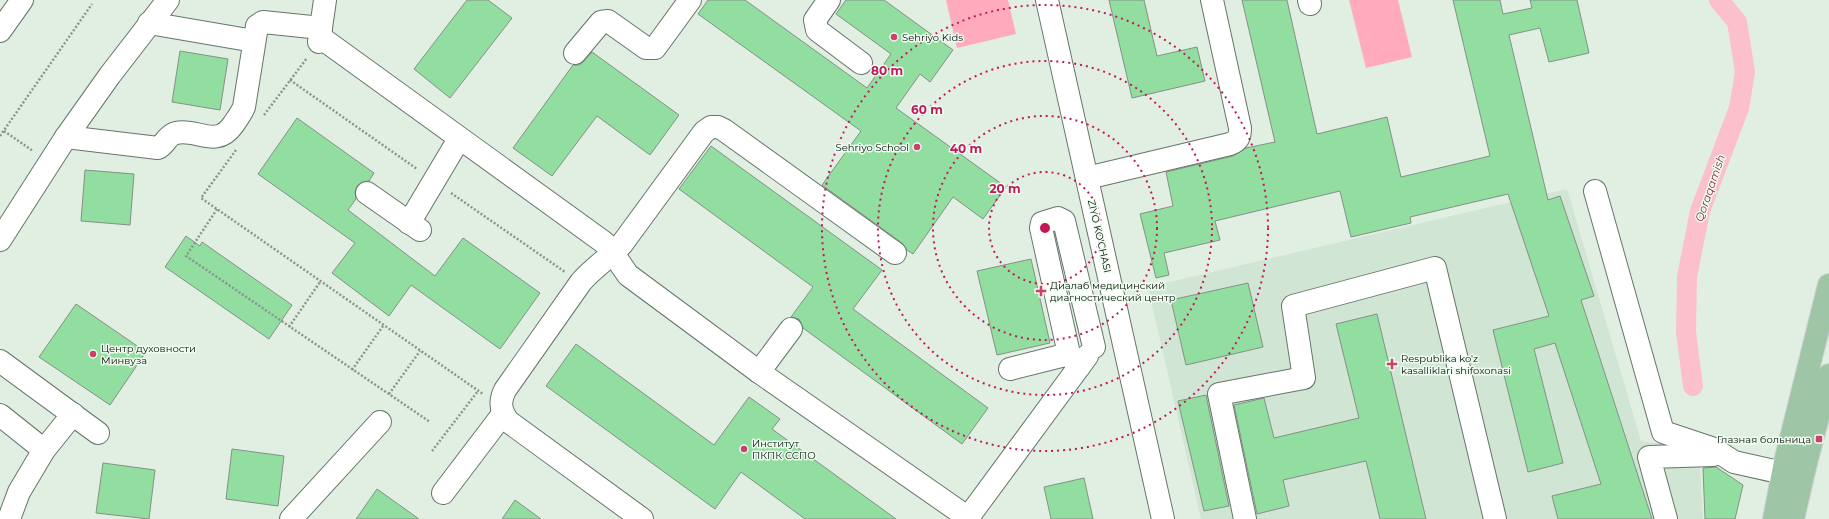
<svg xmlns="http://www.w3.org/2000/svg" width="1829" height="519" font-family="Montserrat,sans-serif">
<rect width="100%" height="100%" fill="#e1efe3"/>
<!-- built -->
<polygon fill="#d0e5d3" points="1567,189 1641,441 1699,450 1703,519 1201,519 1148,287"/>
<!-- green -->
<g fill="#ffabbd">
<polygon points="946,0 1008,0 1016,34 957,48"/>
<polygon points="1349,0 1398,0 1412,57 1366,68"/>
</g>
<g fill="none" stroke-linecap="round" stroke-linejoin="round">
<!-- canal -->
<polyline stroke="#fbc0cb" stroke-width="20" points="1693,386 1686,332 1687,277 1700,211 1739,108 1745,72 1737,22 1719,0"/>
</g>
<!-- building -->
<g fill="#91dea0" stroke="#849186">
<polygon points="467,0 488,0 512,18 450,98 414,69"/>
<polygon points="708,0 745,0 867,88 891,54 836,14 846,0 884,0 953,50 930,82 920,74 896,108 1006,187 983,219 953,197 913,254 907,250 902,243 822,185 861,131 698,14"/>
<polygon points="1109,0 1144,0 1157,56 1197,47 1205,81 1132,98"/>
<polygon points="1242,0 1287,0 1317,134 1387,117 1401,177 1490,156 1453,0 1500,0 1503,14 1532,8 1530,0 1577,0 1589,53 1549,62 1540,28 1509,35 1548,200 1560,196 1594,296 1581,300 1652,519 1558,519 1552,496 1601,484 1555,343 1534,349 1563,463 1528,472 1493,330 1549,316 1508,194 1410,217 1411,223 1351,237 1340,191 1215,221 1220,240 1164,253 1169,275 1156,278 1140,214 1173,206 1166,172 1233,156 1246,148 1275,142"/>
<polygon points="180,51 228,59 220,110 172,102"/>
<polygon points="592,52 679,115 650,155 597,116 552,176 513,148 573,65 579,65 584,61"/>
<polygon points="297,118 374,173 369,181 362,182 357,186 355,192 356,199 348,210 435,276 463,238 540,293 500,349 411,285 389,316 332,273 355,243 258,174"/>
<polygon points="711,146 882,270 853,309 988,408 962,444 803,328 799,319 791,317 813,287 679,189"/>
<polygon points="85,170 134,174 130,225 81,221"/>
<polygon points="186,236 200,246 202,242 292,305 269,339 165,267"/>
<polygon points="1031,259 1050,343 997,355 977,271"/>
<polygon points="1248,283 1263,347 1186,365 1171,300"/>
<polygon points="76,304 146,352 110,405 39,357"/>
<polygon points="1377,314 1426,519 1380,519 1366,461 1283,480 1289,506 1257,514 1234,405 1264,398 1274,438 1359,418 1336,324"/>
<polygon points="576,344 714,445 749,397 780,419 772,429 896,519 805,519 741,472 715,509 546,386"/>
<polygon points="1206,395 1229,506 1204,511 1178,401"/>
<polygon points="232,449 284,456 278,506 226,499"/>
<polygon points="103,463 155,470 149,519 96,513"/>
<polygon points="1716,467 1743,485 1735,519 1705,519 1703,468"/>
<polygon points="1084,478 1093,519 1051,519 1044,487"/>
<polygon points="377,489 419,519 356,519"/>
<polygon points="515,500 541,519 502,519"/>
</g>
<g fill="none" stroke-linecap="round" stroke-linejoin="round">
<defs>
<g id="minor">
<polyline points="829,0 815,20 817,30 861,63"/>
<polyline points="1047,0 1163,519"/>
<polyline points="1309,0 1310,4"/>
<polyline points="149,23 254,41"/>
<polyline points="0,31 22,0"/>
<polyline points="320,37 602,241 608,246 628,275 759,372 970,519"/>
<polyline points="319,42 325,0"/>
<polyline points="575,53 601,22 608,21 646,48 655,48 690,0"/>
<path d="M66,137L158,148C165,145 167,135 176,133C197,128 216,149 233,125C237,119 241,114 244,107L257,26L263,22L321,28"/>
<path d="M1087,178L1230,144C1238,141 1240,137 1240,128L1212,0"/>
<polyline points="1595,191 1663,432 1714,449 1734,462 1783,473"/>
<polyline points="367,193 420,230"/>
<polyline points="409,223 459,139"/>
<polyline points="0,240 66,137 110,75 168,0"/>
<polyline points="0,361 98,433"/>
<polyline points="1079,367 1069,354 1041,228 1042,223 1058,218 1064,221 1094,347"/>
<polyline points="1010,369 1069,354"/>
<polyline points="759,372 791,329"/>
<polyline points="0,415 44,450"/>
<polyline points="443,493 503,414"/>
<polyline points="9,519 19,492 44,450 73,414"/>
<polyline points="291,519 380,422"/>
<path d="M642,519L509,422C500,411 499,402 505,390L581,282C593,268 609,258 622,244L704,132L711,127H718L724,130L895,253"/>
<polyline points="967,519 1087,356"/>
<polyline points="1245,519 1219,394 1304,378 1293,306 1435,268 1495,519"/>
<polyline points="1666,519 1649,457 1713,455"/>
</g>
<g id="major">
<polyline points="1774,519 1785,462 1829,285"/>
<polyline points="1793,519 1805,467 1829,375"/>
</g>
</defs>
<!-- minor casing -->
<use href="#minor" stroke="#677469" stroke-width="24"/>
<!-- major casing -->
<use href="#major" stroke="#cecfce" stroke-width="24"/>
<!-- path -->
<g stroke="#8a958c" stroke-width="2.5" stroke-dasharray="2 2" stroke-linecap="butt">
<polyline points="290,80 417,169"/>
<polyline points="264,115 307,58"/>
<polyline points="4,131 33,151"/>
<polyline points="0,136 92,4"/>
<polyline points="236,150 201,198 483,394"/>
<polyline points="451,193 565,272"/>
<polyline points="217,209 186,256 430,422"/>
<polyline points="289,327 320,282"/>
<polyline points="352,370 383,326"/>
<polyline points="389,394 420,351"/>
<polyline points="432,451 478,391"/>
</g>
<!-- minor -->
<use href="#minor" stroke="#fff" stroke-width="22"/>
<!-- major -->
<use href="#major" stroke="#9ec6a6" stroke-width="22"/>
</g>
<!-- distance rings -->
<g fill="none" stroke="#c2185b" stroke-width="2" stroke-dasharray="2 4">
<circle cx="1045" cy="228" r="56"/>
<circle cx="1045" cy="228" r="112"/>
<circle cx="1045" cy="228" r="167"/>
<circle cx="1045" cy="228" r="223"/>
</g>
<!-- markers -->
<g fill="#ce406c" stroke="#eefdf0" stroke-width="1.5">
<circle cx="894" cy="37" r="4"/>
<circle cx="917" cy="147" r="4"/>
<path d="M1039 285h4v4h4v4h-4v4h-4v-4h-4v-4h4z"/>
<circle cx="93" cy="354" r="4"/>
<path d="M1390 358h4v4h4v4h-4v4h-4v-4h-4v-4h4z"/>
<rect x="1815" y="435" width="8" height="8" rx="2"/>
<circle cx="744" cy="449" r="4"/>
</g>
<g text-anchor="middle" stroke-width="3" stroke-linejoin="round" paint-order="stroke">
<!-- poi labels -->
<g font-size="10" fill="#090e0a" stroke="#eefdf0" text-anchor="start">
<text x="902" y="41">Sehriyo Kids</text>
<text x="909" y="151" text-anchor="end">Sehriyo School</text>
<text x="1050" y="289">Диалаб медицинский<tspan x="1050" dy="12">диагностический центр</tspan></text>
<text x="101" y="352">Центр духовности<tspan x="101" dy="12">Минвуза</tspan></text>
<text x="1401" y="362">Respublika ko'z<tspan x="1401" dy="12">kasalliklari shifoxonasi</tspan></text>
<text x="1811" y="443" text-anchor="end">Глазная больница</text>
<text x="752" y="447">Институт<tspan x="752" dy="12">ПКПК ССПО</tspan></text>
</g>
<!-- street labels -->
<g font-size="10" fill="#090e0a" stroke="#eefdf0">
<text transform="translate(1100 236) rotate(77)" y="4">ZIYO KO'CHASI</text>
</g>
<!-- water labels -->
<g font-size="11" font-style="italic" fill="#902447" stroke="#eefdf0">
<text transform="translate(1710 188) rotate(-71)" y="4">Qoraqamish</text>
</g>
</g>
<circle cx="1045" cy="228" r="6" fill="#c2185b" stroke="#eefdf0" stroke-width="2"/>
<g font-size="12" text-anchor="middle" font-weight="bold" fill="#c2185b" stroke="#eefdf0" stroke-width="3" stroke-linejoin="round" paint-order="stroke">
<text x="887" y="75">80 m</text>
<text x="927" y="114">60 m</text>
<text x="966" y="153">40 m</text>
<text x="1005" y="193">20 m</text>
</g>
</svg>
